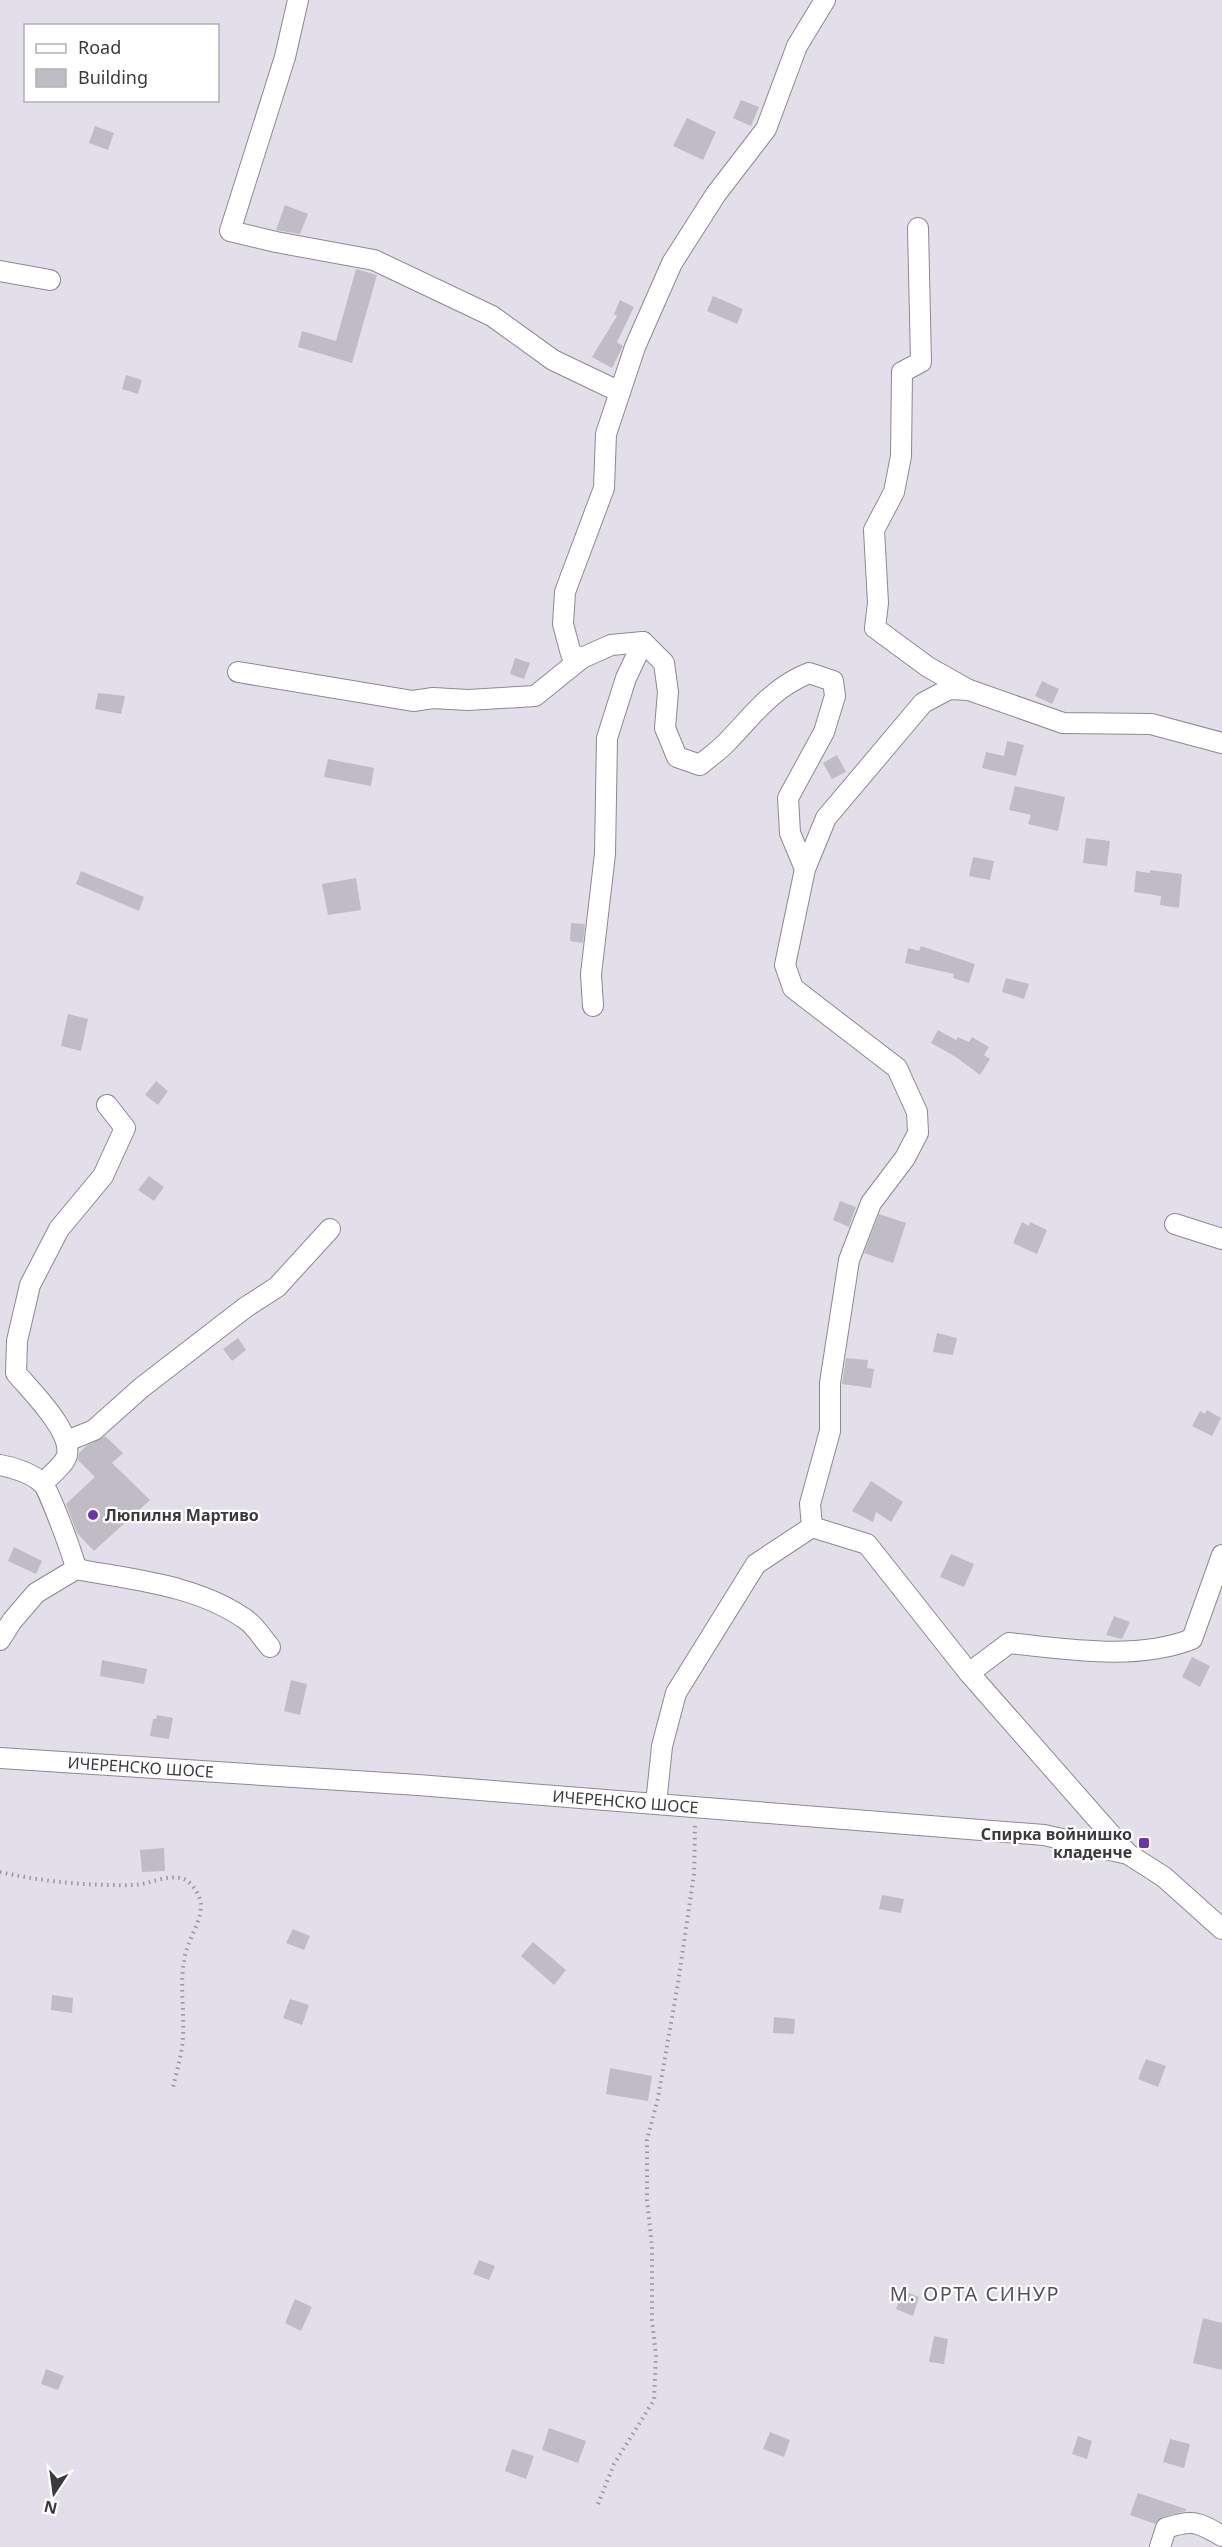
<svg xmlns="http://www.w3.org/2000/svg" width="1222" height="2547" font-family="'Noto Sans',sans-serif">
<rect width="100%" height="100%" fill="#e3dfea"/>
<!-- building -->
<g fill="#c0bcc6">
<polygon points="741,100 759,107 751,126 733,118"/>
<polygon points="687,118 716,132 703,160 673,146"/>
<polygon points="95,126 114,133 108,150 89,143"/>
<polygon points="285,205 308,214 300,234 276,230"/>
<polygon points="356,269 377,275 352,363 298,347 302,331 336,341"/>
<polygon points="713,296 743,309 737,324 707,311"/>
<polygon points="620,300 634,307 617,342 623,346 612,368 592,357 617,316 614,314"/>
<polygon points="126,375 142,380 138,394 122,389"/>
<polygon points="515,658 530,663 524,679 510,674"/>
<polygon points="1042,681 1059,689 1052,704 1035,696"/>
<polygon points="98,693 125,696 121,714 95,709"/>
<polygon points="1007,741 1024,745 1016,776 982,768 986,752 1004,756"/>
<polygon points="837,755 846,772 832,779 823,763"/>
<polygon points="328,759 374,768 371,786 324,777"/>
<polygon points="1015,786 1065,797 1058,831 1028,824 1031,815 1009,810"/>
<polygon points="1086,838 1110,841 1107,866 1083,863"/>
<polygon points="973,857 994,861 990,880 969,876"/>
<polygon points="1150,870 1182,874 1179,908 1160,905 1161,896 1134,892 1136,871 1150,873"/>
<polygon points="81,871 144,897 139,911 76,884"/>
<polygon points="356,878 361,910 328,915 322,884"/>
<polygon points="571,923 585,924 583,943 570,941"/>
<polygon points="921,946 975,964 969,983 953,978 954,974 905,963 908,948 919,951"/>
<polygon points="1006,978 1029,984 1024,999 1002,992"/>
<polygon points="68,1014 88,1019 81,1051 61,1046"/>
<polygon points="938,1030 956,1040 958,1037 969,1042 972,1037 989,1047 984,1055 990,1059 980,1075 956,1057 931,1043"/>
<polygon points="156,1081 168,1091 158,1105 145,1095"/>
<polygon points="149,1176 164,1187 154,1201 138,1190"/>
<polygon points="840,1201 856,1207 849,1227 833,1220"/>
<polygon points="879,1214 906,1223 893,1263 864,1253"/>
<polygon points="1022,1222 1029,1226 1030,1222 1047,1230 1037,1254 1013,1243"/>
<polygon points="937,1333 957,1338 953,1355 933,1352"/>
<polygon points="238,1338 246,1350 232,1361 223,1349"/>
<polygon points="846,1358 868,1360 867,1368 874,1369 871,1388 842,1384"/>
<polygon points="1207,1410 1221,1418 1212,1436 1192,1426 1200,1411 1205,1414"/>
<polygon points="105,1436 123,1453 112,1463 150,1500 94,1551 77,1533 66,1504 95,1477 78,1460 79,1453 86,1446"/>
<polygon points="871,1481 903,1502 891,1522 876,1512 873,1522 852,1511"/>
<polygon points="14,1547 42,1561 36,1574 8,1561"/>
<polygon points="951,1554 974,1564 964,1587 940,1577"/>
<polygon points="1114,1616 1130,1622 1122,1639 1106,1635"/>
<polygon points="1192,1657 1210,1666 1200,1687 1182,1677"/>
<polygon points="102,1660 147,1669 144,1684 100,1676"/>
<polygon points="291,1680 307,1684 300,1715 284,1711"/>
<polygon points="157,1715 173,1718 169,1739 150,1736 153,1719 156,1719"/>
<polygon points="164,1848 165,1871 142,1872 140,1850"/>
<polygon points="882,1895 904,1899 901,1913 879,1909"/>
<polygon points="293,1929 310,1936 304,1950 286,1943"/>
<polygon points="533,1942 566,1970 554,1985 521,1956"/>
<polygon points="52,1995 73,1998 72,2013 51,2010"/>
<polygon points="290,1999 309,2005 302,2025 283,2018"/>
<polygon points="774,2017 795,2019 794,2034 773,2033"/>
<polygon points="1146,2059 1166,2066 1158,2087 1138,2079"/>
<polygon points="610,2068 652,2076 648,2101 606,2094"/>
<polygon points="479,2260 495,2266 489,2280 473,2274"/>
<polygon points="903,2291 919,2297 913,2316 896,2309"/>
<polygon points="295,2299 312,2307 301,2331 285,2323"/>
<polygon points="1203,2318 1222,2323 1222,2370 1193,2363"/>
<polygon points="934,2336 948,2339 944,2364 929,2362"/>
<polygon points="46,2369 64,2376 58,2390 41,2384"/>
<polygon points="549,2428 586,2441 578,2463 542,2450"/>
<polygon points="770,2432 790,2440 784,2457 763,2449"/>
<polygon points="1078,2436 1092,2441 1087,2459 1072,2454"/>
<polygon points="1170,2439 1190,2444 1184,2468 1163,2462"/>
<polygon points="512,2449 534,2456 526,2479 505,2471"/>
<polygon points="1138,2493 1186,2509 1186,2511 1162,2517 1155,2524 1130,2515"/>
</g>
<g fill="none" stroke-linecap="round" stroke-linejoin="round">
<defs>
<g id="minor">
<polyline points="298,0 285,57 230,231 276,242 374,260 492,316 553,360 620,392"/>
<polyline points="918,228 921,362 902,372 901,456 894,492 874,530 878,603 875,628 928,667 967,689"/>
<polyline points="0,271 50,280"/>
<polyline points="238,672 413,701 433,698 468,700 535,696 582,658"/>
<path d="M805,869L790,833L788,798L824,732L835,696L833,681L809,673C772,688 754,714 728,741C720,750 709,757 700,765L677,757L665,728L668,692L664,663L643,642L611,645L582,658L571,654L563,624L565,592L604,488L606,434L635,347L672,263L716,194L766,129L797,46L825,0"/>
<polyline points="593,1006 591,974 605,854 607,738 626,678 643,642"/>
<polyline points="1175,1224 1222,1239"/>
<polyline points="67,1441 94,1430 141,1388 246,1307 277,1287 330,1229"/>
<path d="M0,1465C13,1467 33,1474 42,1483C49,1489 74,1558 76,1569"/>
<path d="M43,1483C50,1476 65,1464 67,1455C72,1431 31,1391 16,1373L17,1341L30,1285L59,1229L103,1176L125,1128L107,1105"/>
<polyline points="812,1527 810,1504 830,1431 830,1383 849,1260 871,1203 905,1158 918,1133 917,1112 897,1068 793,988 785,965 805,869 826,818 923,703 949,689 969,690 1063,723 1151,724 1222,743"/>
<path d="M0,1640L12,1621L36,1593L76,1569C133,1580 197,1585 245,1619C255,1625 262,1638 270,1647"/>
<path d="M969,1673L1009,1643C1066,1649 1137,1661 1192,1639L1222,1555"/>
<path id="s1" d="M0,1758L418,1785L1044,1835L1128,1854L1164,1877L1222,1929"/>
<polyline points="656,1804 662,1746 676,1693 756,1564 812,1527 867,1544 969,1673 1128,1854"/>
<path d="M1160,2547L1166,2528C1193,2519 1198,2522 1222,2536"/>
</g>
</defs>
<!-- minor casing -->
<use href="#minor" stroke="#8c8992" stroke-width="22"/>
<!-- path -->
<g stroke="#99969f" stroke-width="4" stroke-dasharray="1.5 4.5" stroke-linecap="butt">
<path d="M0,1872C44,1882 90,1886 135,1885C150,1884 165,1875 180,1878C190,1879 200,1894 201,1905C201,1924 186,1942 184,1961C179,1990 186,2019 182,2047C180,2061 176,2074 173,2087"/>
<polyline points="598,2504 614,2464 654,2400 656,2356 652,2320 652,2246 647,2200 647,2140 658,2098 678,1983 694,1874 695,1825"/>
</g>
<!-- minor -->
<use href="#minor" stroke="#fff" stroke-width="20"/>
</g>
<!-- markers -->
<g fill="#6e34aa" stroke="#fff" stroke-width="2">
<circle cx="93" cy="1515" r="6"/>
<rect x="1138" y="1837" width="12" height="12" rx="3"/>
</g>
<g text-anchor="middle" stroke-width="4.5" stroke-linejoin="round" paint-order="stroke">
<!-- poi labels -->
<g font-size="16" font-weight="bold" fill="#3b393e" stroke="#fff" text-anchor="start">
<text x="105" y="1521">Люпилня Мартиво</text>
<text x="1132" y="1840" text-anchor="end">Спирка войнишко<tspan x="1132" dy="18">кладенче</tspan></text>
</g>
<!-- street labels -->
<g font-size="16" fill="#3b393e" stroke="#fff">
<text dy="6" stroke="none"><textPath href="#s1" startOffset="141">ИЧЕРЕНСКО ШОСЕ</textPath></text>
<text dy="6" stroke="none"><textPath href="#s1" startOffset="627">ИЧЕРЕНСКО ШОСЕ</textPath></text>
</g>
<!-- quarter labels -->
<g font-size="20" letter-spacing="1.5" fill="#55525b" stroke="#fff">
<text x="975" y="2301">М. ОРТА СИНУР</text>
</g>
</g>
<!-- legend -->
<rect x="24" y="24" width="195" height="78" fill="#ffffff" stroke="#b1b0b2" stroke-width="1.5"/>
<rect x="36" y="44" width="30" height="9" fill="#ffffff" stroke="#b1b0b2" stroke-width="1.5"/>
<text x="78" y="54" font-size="18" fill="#3b393e">Road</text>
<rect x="36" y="69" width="30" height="18" fill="#c0bcc6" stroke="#b1b0b2" stroke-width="1.5"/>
<text x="78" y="84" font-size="18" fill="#3b393e">Building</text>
<!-- north arrow -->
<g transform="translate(54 2493) rotate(193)" stroke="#ffffff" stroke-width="4.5" paint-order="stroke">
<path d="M0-4.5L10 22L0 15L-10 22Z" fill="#3b393e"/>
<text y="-9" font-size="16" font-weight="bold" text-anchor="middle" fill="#3b393e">N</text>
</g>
</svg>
